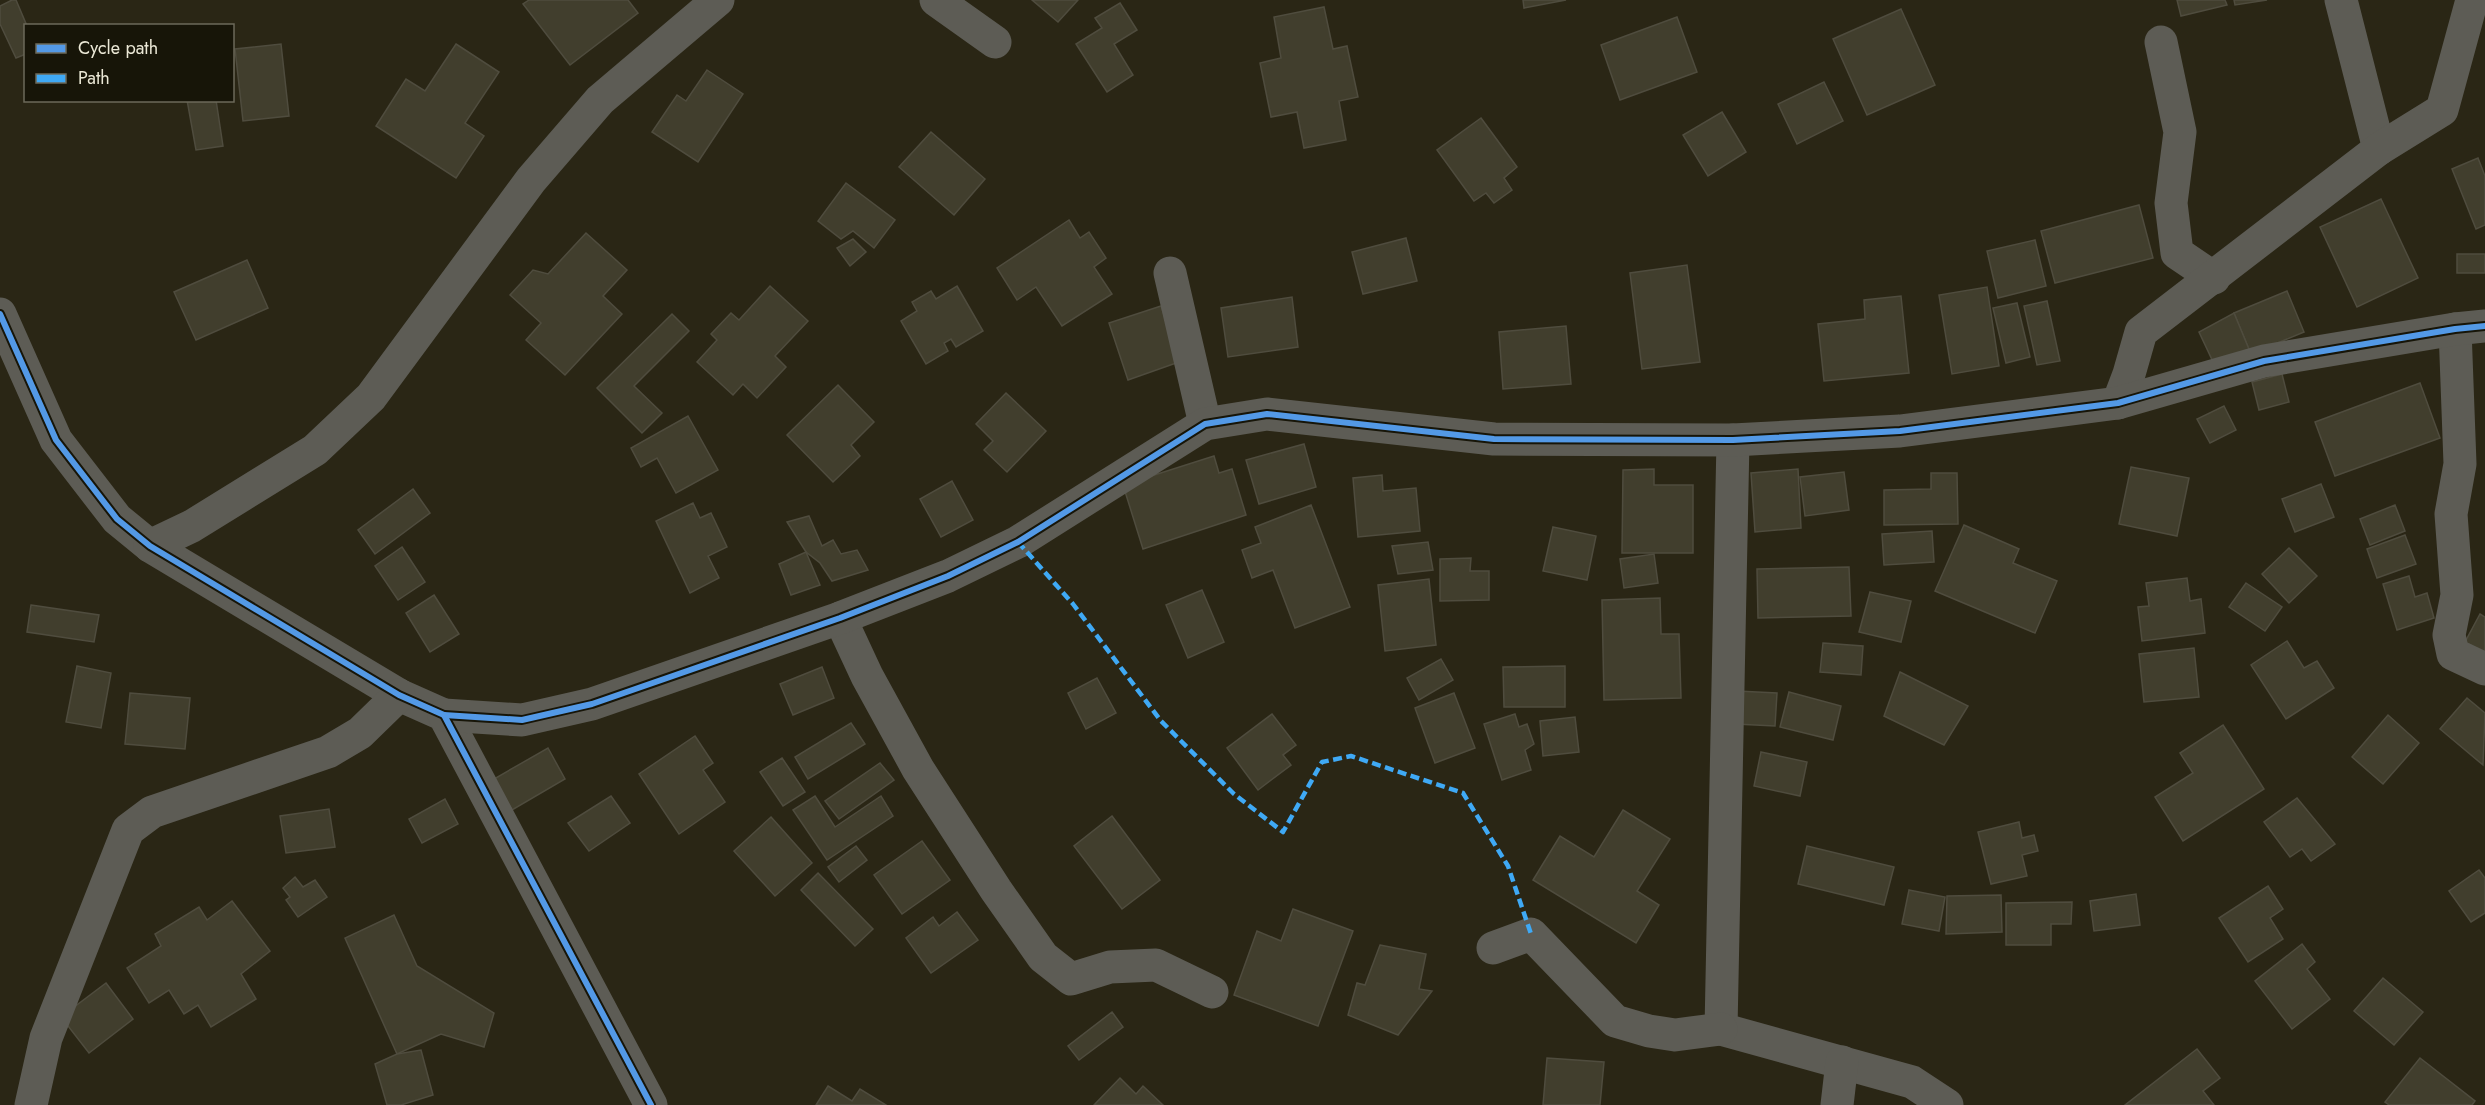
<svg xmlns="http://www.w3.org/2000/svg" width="2485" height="1105" font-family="Jost,sans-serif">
<rect width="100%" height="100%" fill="#2a2615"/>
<!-- building -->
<g fill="#413e2d" stroke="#4f4c3e" stroke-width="1.5">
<polygon points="12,0 16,0 27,26 26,54 16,58 0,24 0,6"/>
<polygon points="529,0 628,0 638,13 570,65 523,4"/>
<polygon points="1032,0 1078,0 1058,22"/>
<polygon points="1523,0 1566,0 1524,8"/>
<polygon points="2177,0 2225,0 2227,5 2181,16"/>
<polygon points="2234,0 2267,0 2235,5"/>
<polygon points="1120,3 1137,30 1114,44 1133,75 1107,92 1076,44 1102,28 1095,18"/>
<polygon points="1324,7 1333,49 1347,46 1358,97 1339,101 1346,140 1304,148 1297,112 1271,117 1260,63 1281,58 1274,17"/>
<polygon points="1901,9 1935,85 1867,115 1833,39"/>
<polygon points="1677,17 1697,72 1620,100 1601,45"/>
<polygon points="281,44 289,116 243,121 235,49"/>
<polygon points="456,44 499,72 465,123 484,136 456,178 376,126 406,79 425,91"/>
<polygon points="707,70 743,94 698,162 652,132 677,95 686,101"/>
<polygon points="1824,82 1843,121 1797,144 1778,104"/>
<polygon points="187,100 216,100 223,146 196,150"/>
<polygon points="1722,112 1746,152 1708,176 1683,135"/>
<polygon points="1481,118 1517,167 1504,178 1512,190 1494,203 1486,193 1474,201 1437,150"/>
<polygon points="931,132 985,179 954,215 899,167"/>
<polygon points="2478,158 2485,176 2485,225 2476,229 2452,169"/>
<polygon points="846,183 895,220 874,248 853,231 841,239 818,221"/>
<polygon points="2381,199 2418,278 2357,307 2320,227"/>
<polygon points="2139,205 2153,258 2055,283 2041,231"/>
<polygon points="1069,220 1080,238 1089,232 1106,258 1094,267 1112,294 1062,326 1036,287 1017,300 997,268"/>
<polygon points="586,233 627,270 603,296 622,314 565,375 526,340 541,323 510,295 533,270 548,274"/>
<polygon points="1406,238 1417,281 1363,294 1352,252"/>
<polygon points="853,239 866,252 850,266 837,248"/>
<polygon points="2035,240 2046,286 1998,298 1987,251"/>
<rect x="2457" y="254" width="28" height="19"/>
<polygon points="247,260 268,308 196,340 174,292"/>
<polygon points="1687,265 1700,362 1642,369 1630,273"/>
<polygon points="770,286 808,321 775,356 786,367 757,398 743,384 733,395 697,362 717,340 711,334 731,313 739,320"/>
<polygon points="957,286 983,331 956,347 951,339 944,343 948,351 926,364 901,321 917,311 912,302 931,291 936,299"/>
<polygon points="1987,287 1999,366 1952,374 1939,295"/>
<polygon points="2287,291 2304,332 2251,354 2234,313"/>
<polygon points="1901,296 1909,373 1824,381 1818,324 1865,319 1864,300"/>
<polygon points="1292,297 1298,347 1228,357 1221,308"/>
<polygon points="2047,301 2060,361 2037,365 2024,306"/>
<polygon points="2017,303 2030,357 2006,363 1993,308"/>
<polygon points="1161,306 1179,362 1128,380 1109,323"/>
<polygon points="2234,313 2251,354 2215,366 2199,332"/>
<polygon points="672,314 689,331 634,386 662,413 642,433 597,388"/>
<polygon points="1566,326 1571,384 1503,389 1499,332"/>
<polygon points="2282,374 2289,402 2259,410 2252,382"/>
<polygon points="2420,383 2440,438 2335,476 2315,422"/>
<polygon points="838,385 874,422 851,445 860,456 833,482 787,435"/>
<polygon points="1006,393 1046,431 1007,472 984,450 993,441 976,424"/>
<polygon points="2224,406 2236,430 2210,443 2197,419"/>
<polygon points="688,416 718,470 676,493 657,458 641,467 631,448"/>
<polygon points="1304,444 1316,487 1259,504 1246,460"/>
<polygon points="1214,456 1219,473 1232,469 1246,515 1143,549 1123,485"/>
<polygon points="2131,467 2189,478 2177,536 2119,524"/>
<polygon points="1654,469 1654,485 1693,485 1693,553 1622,553 1623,470"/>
<polygon points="1798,469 1801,528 1755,532 1751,473"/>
<polygon points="1844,472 1849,510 1805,516 1800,477"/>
<polygon points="1931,473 1957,473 1958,524 1884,525 1884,490 1931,489"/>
<polygon points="1382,475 1383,491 1416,488 1420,531 1358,537 1353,478"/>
<polygon points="952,481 973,520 941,537 920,499"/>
<polygon points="2321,484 2334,517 2295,532 2282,499"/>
<polygon points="413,489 430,513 375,554 358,530"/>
<polygon points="693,503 700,518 711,513 727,547 708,556 719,578 690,593 656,521"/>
<polygon points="1311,505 1350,607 1295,628 1273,570 1252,578 1242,550 1261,543 1255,527"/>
<polygon points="2395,505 2405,531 2370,545 2360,519"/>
<polygon points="809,516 822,546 833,540 841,554 857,550 868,570 832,581 820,563 806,552 787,522"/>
<polygon points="1964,525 2019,549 2013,563 2057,581 2035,633 1935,591"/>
<polygon points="1553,527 1596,536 1587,580 1543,571"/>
<polygon points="1932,531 1934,562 1884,565 1882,534"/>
<polygon points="2405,535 2416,564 2377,578 2367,549"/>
<polygon points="1428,542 1433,570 1398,574 1392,546"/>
<polygon points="402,547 425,582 398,600 375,566"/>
<polygon points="2289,548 2317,576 2289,603 2262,574"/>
<polygon points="806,552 820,585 791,595 779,564"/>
<polygon points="1654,554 1658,583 1624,588 1620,559"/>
<polygon points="1471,558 1470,571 1489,571 1489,600 1440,601 1440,559"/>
<polygon points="1849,567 1851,616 1758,618 1757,569"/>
<polygon points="2409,576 2415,597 2427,593 2434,618 2397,630 2383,584"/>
<polygon points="2187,578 2190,601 2201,599 2205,633 2142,641 2138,607 2149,606 2146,583"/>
<polygon points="1429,579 1436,645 1385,651 1378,585"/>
<polygon points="2246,583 2282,607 2265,631 2229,607"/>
<polygon points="1202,590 1224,642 1188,658 1166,605"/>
<polygon points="1870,592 1911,601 1901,642 1859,632"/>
<polygon points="434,595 459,634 430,652 406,613"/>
<polygon points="1660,598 1661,634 1679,634 1681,698 1604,700 1602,600"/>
<polygon points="31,605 99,615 94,642 27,632"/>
<polygon points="2480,614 2485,617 2485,653 2465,642"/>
<polygon points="2287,641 2304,668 2317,661 2334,688 2286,719 2251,665"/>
<polygon points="1823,643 1863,646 1861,675 1820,672"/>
<polygon points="2194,648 2199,697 2144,702 2139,654"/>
<polygon points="1441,659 1453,680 1419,700 1407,678"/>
<polygon points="77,666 111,673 101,728 66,722"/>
<polygon points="1565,666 1565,707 1504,707 1503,667"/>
<polygon points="822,667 834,698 793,715 780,684"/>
<polygon points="1900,672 1968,706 1944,745 1884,716"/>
<polygon points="1097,678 1116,713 1086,729 1068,693"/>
<polygon points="1737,691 1777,693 1775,726 1735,724"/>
<polygon points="1789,692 1841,706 1833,740 1780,727"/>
<polygon points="130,693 190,698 185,749 125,744"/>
<polygon points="1454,693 1475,748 1435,763 1415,708"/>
<polygon points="2467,698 2485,713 2483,765 2440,729"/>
<polygon points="1272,714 1296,745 1283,755 1291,765 1258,790 1227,748"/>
<polygon points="1515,714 1519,727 1527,724 1534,744 1525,750 1531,770 1502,780 1484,724"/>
<polygon points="2388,715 2419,743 2383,784 2352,757"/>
<polygon points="1575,717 1579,752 1543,756 1540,721"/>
<polygon points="851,723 865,744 808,779 795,757"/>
<polygon points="2223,725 2264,789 2183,841 2155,797 2193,773 2180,753"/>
<polygon points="695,736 713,763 703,770 725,802 679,834 639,774"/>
<polygon points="548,748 565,779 512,810 494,779"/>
<polygon points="1761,752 1807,762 1800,796 1754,786"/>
<polygon points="782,758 805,792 783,806 760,772"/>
<polygon points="880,763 894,780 839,819 825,801"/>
<polygon points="611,796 630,823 589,851 568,823"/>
<polygon points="815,796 835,827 881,796 893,816 827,860 793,810"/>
<polygon points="2297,798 2335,844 2311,861 2302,849 2290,857 2264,822"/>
<polygon points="445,799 458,824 422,843 409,819"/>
<polygon points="329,809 335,847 286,853 280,816"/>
<polygon points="1623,810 1670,839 1637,891 1659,905 1636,943 1533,880 1560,836 1594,857"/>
<polygon points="1112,816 1160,880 1122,909 1074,846"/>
<polygon points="771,817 812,863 775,896 734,851"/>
<polygon points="2019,822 2022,838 2034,835 2038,851 2022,855 2027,876 1991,884 1978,832"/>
<polygon points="922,841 950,880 902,914 874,875"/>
<polygon points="856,846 867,860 839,882 828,867"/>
<polygon points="1807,846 1894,867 1884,905 1798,884"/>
<polygon points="2479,870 2485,878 2485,913 2471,922 2449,891"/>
<polygon points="818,873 873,929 855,946 801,890"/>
<polygon points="295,877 303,887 315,880 327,897 298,917 286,900 290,897 283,888"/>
<polygon points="2268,886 2283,909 2270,918 2283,939 2248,962 2219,918"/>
<polygon points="1909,890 1945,897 1939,931 1902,924"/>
<polygon points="2136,894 2140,925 2094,931 2090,901"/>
<polygon points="2001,895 2002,932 1946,934 1947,896"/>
<polygon points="232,901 270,951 241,974 256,999 211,1027 198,1005 184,1014 169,990 149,1003 127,968 161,946 155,934 199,907 207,920"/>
<polygon points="2072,902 2071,924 2051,924 2051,945 2006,945 2006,903"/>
<polygon points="1293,909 1353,931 1318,1026 1234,995 1257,931 1281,941"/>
<polygon points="957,912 978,940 931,973 906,938 933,917 939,926"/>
<polygon points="394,915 417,966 494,1013 484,1047 441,1034 397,1054 345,938"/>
<polygon points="2302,944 2315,962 2307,969 2330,999 2292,1029 2255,981"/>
<polygon points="1380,945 1426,954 1419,989 1432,991 1398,1035 1348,1015 1357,983 1365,985"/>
<polygon points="2383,978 2423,1012 2394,1045 2354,1011"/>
<polygon points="106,983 133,1019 89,1053 61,1017"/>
<polygon points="1112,1012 1123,1027 1079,1060 1068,1046"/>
<polygon points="2197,1049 2220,1078 2203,1091 2214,1105 2125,1105"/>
<polygon points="421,1050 433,1095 401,1105 387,1105 375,1064 397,1054"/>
<polygon points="1547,1058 1604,1062 1600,1105 1543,1105"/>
<polygon points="2420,1058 2475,1101 2472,1105 2389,1105 2385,1102"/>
<polygon points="1120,1078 1136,1094 1143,1086 1163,1105 1094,1105"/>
<polygon points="828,1086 852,1101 860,1089 886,1105 816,1105"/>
</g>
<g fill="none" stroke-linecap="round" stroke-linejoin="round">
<!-- street -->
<g stroke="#5d5c55" stroke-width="33">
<polyline points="936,0 995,42"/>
<polyline points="2341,0 2379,149"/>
<polyline points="2161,42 2180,132 2171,203 2177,253 2214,278"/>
<polyline points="1170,273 1205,424"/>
<polyline points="0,314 56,440 117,519 150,546 399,695 444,715 651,1105"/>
<polyline points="2455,329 2460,464 2451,514 2457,595 2449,635 2453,654 2485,669"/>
<polyline points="2118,403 2129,374 2141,332 2379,149 2442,110 2472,0"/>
<polyline points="1733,440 1721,1029 1912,1082 1947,1105"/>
<polyline points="150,546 192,526 315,450 371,397 531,180 600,100 718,0"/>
<polyline points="840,618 867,676 918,769 996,890 1043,957 1071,979 1110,967 1156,965 1212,992"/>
<polyline points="444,715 522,720 592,704 840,618 948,576 1018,542 1205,424 1267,414 1494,439 1733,440 1900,431 2118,403 2264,361 2455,329 2485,326"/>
<polyline points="1493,948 1531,934 1615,1021 1649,1031 1675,1035 1721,1029"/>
<polyline points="31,1105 46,1038 128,830 152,812 328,752 360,733 399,695"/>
<polyline points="1837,1105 1842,1062"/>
</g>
<!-- quiet -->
<polyline stroke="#3fa9f5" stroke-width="4.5" stroke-dasharray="9 4.5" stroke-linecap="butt" points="1018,542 1073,604 1161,721 1234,794 1283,832 1322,762 1351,756 1463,793 1508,866 1531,934"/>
<defs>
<g id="cycleway">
<polyline points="0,314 56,440 117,519 150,546 399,695 444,715 651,1105"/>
<polyline points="444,715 522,720 592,704 840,618 948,576 1018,542 1205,424 1267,414 1494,439 1733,440 1900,431 2118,403 2264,361 2455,329 2485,326"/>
</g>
</defs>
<!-- cycleway casing -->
<use href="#cycleway" stroke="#171508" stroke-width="10"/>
<!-- cycleway -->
<use href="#cycleway" stroke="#5399e6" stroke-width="6"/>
</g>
<!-- legend -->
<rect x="24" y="24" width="210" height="78" fill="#171508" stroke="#6c695a" stroke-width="1.5"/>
<rect x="36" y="44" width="30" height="9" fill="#5399e6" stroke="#6c695a" stroke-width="1.5"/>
<text x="78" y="54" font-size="18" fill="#ebe8d6">Cycle path</text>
<rect x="36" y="74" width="30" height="9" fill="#3fa9f5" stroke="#6c695a" stroke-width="1.5"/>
<text x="78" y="84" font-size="18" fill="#ebe8d6">Path</text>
</svg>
